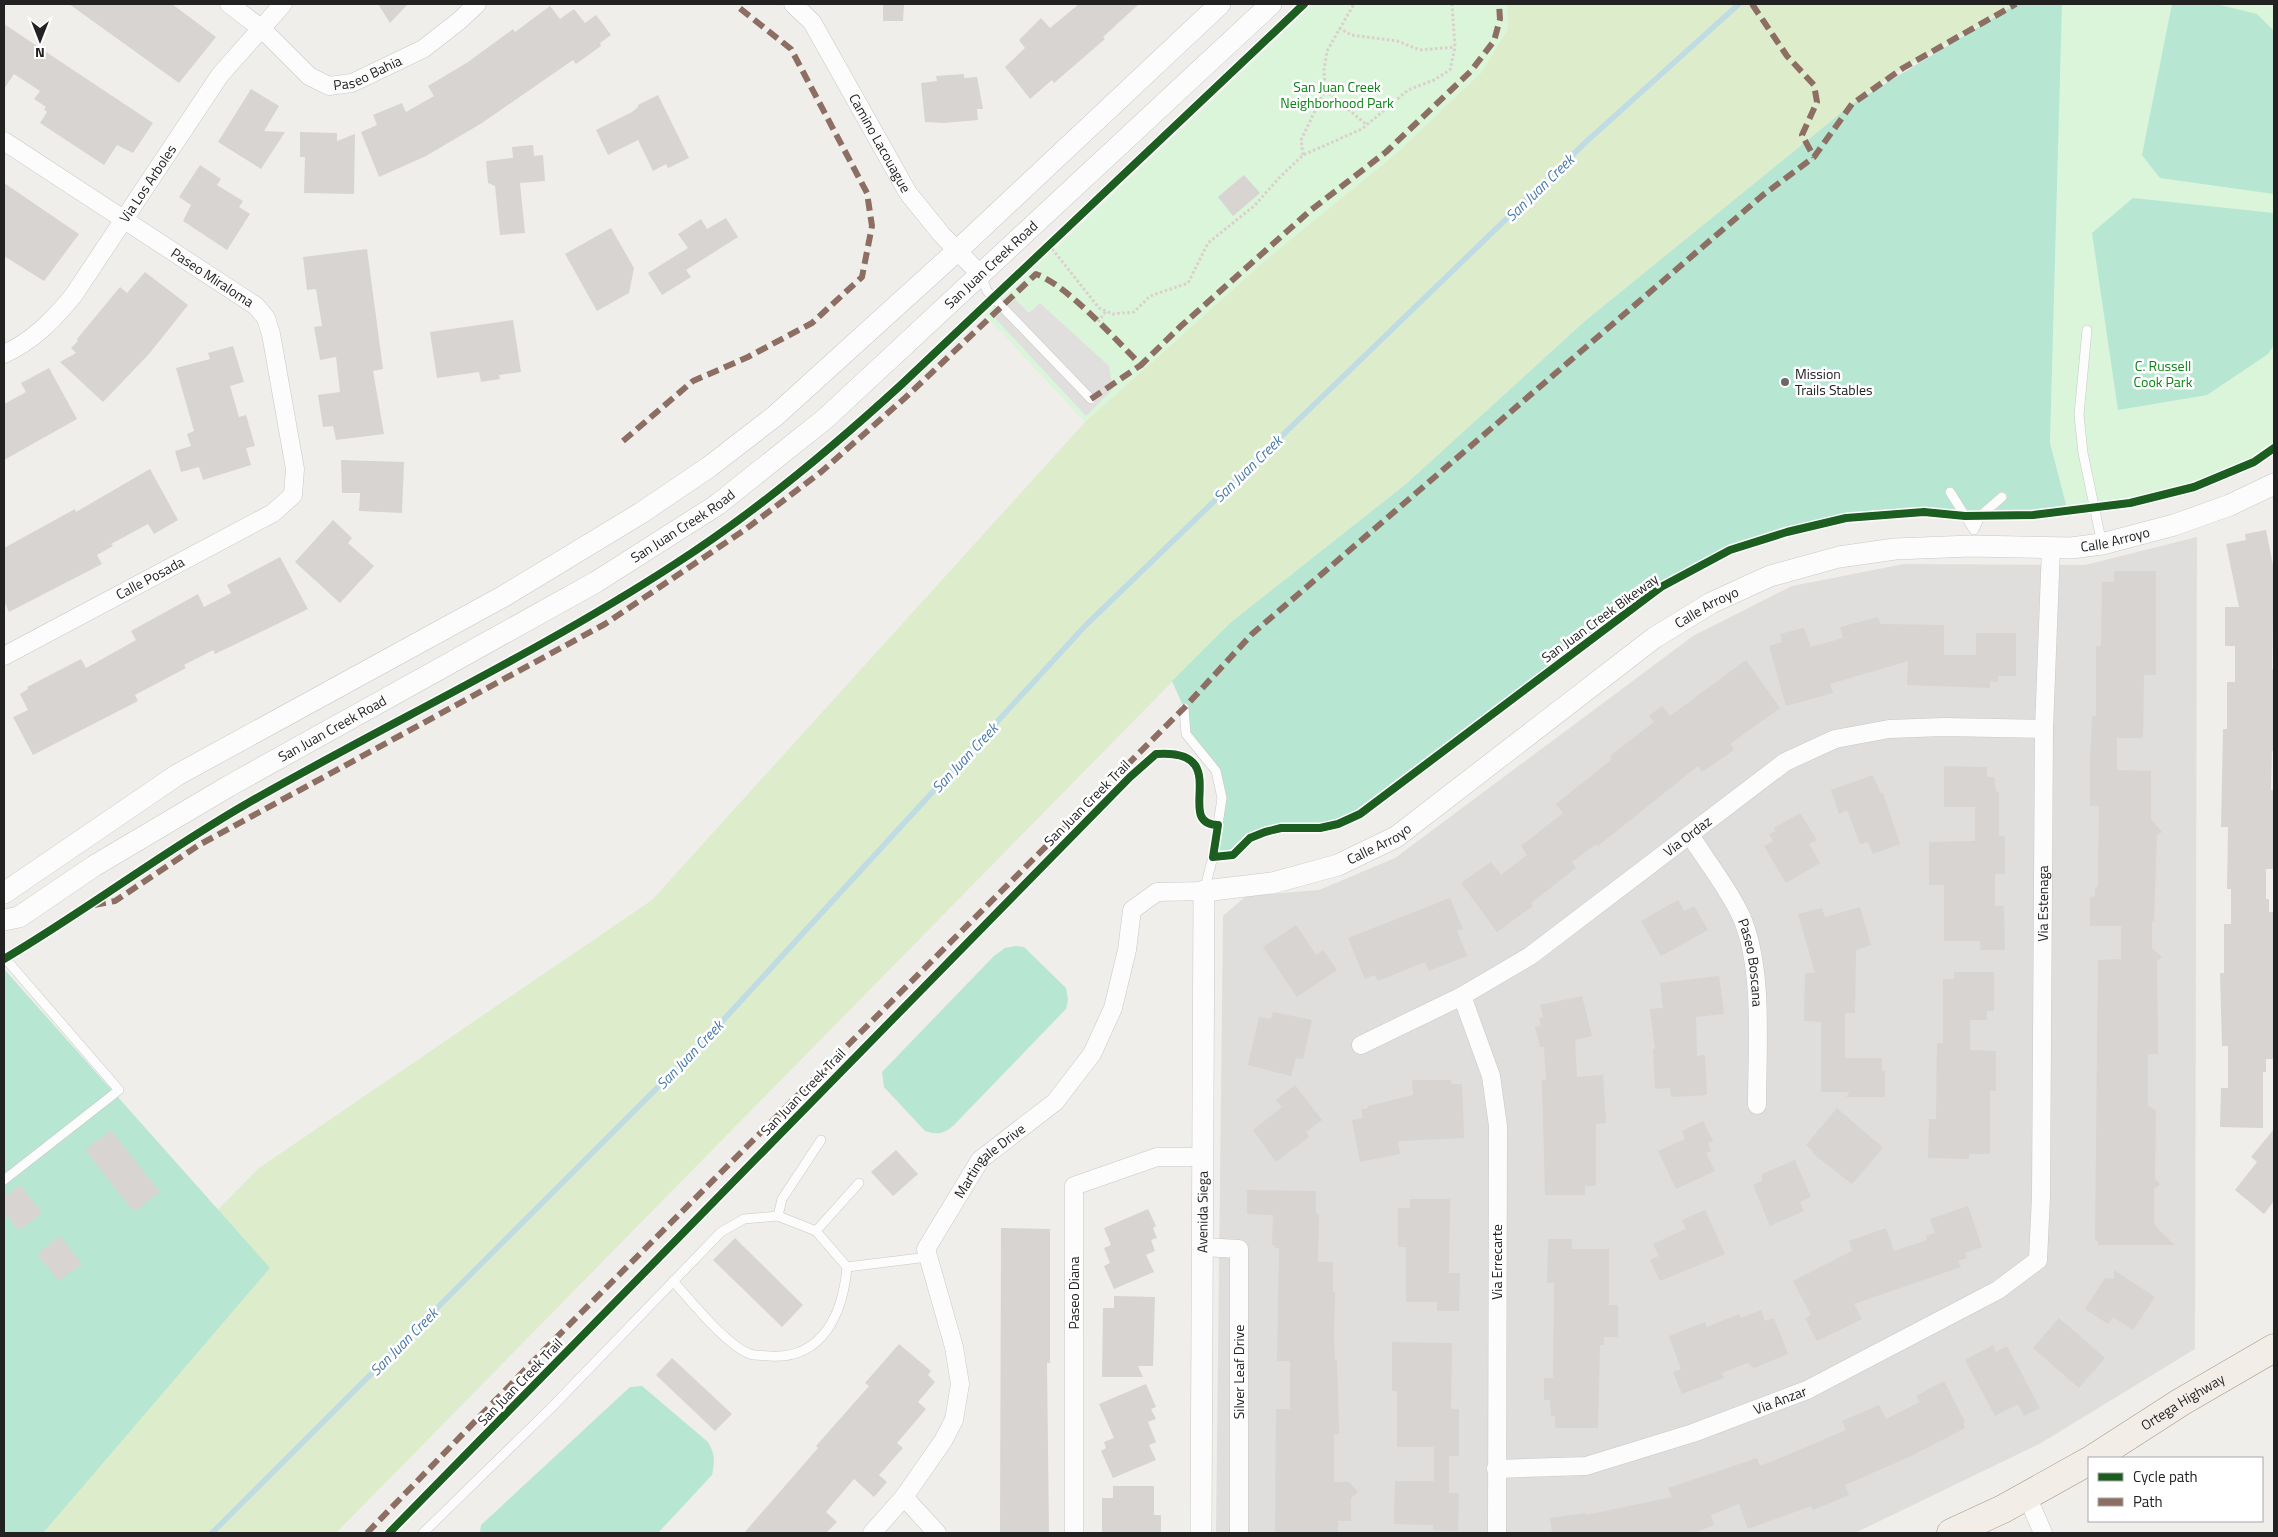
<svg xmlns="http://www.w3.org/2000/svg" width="2278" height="1537" font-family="'Titillium Web',sans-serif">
<rect width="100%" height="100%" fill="#f0eeeb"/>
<!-- residential -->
<polygon fill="#dfdedc" points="2197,537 2195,1349 2041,1443 1855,1533 1216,1533 1223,916 1246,896 1319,890 1395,858 1693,636 1792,586 1904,564 2085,565"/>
<!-- grass -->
<polygon fill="#ddeccb" points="1507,4 2016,4 1903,68 1852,104 1585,321 1406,484 1230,623 336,1533 4,1533 26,1404 259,1168 652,900 1085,422 1269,257 1398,152 1508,29"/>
<!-- park -->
<g fill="#daf5da">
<polygon points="1314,4 1507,4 1508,29 1482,72 1398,152 1269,257 1085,422 985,315"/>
<path d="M2062,4H2274V448C2213,490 2140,502 2068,512L2050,443Z"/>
</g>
<!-- pitch -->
<g fill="#b7e6d2">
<path d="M2016,4H2062L2050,443L2068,512L1879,515L1846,518L1787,532L1730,550L1661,587L1360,814C1324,834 1289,822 1252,838C1244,841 1240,852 1232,855C1227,857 1219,857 1213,857L1222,798L1216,771L1186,734L1184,708L1172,681L1230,623L1406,484L1585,321L1852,104Z"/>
<polygon points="2172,4 2216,4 2257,14 2274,31 2274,194 2160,178 2142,155"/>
<polygon points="2133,198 2274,213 2274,345 2268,354 2207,395 2118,410 2092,233"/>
<path d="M1016,946L1024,947L1066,988L1068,1000L1066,1009L954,1125C944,1134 938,1135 925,1131L884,1087L882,1072L994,956L1005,948Z"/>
<polygon points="4,969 270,1268 43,1533 4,1533"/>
<path d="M642,1386L708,1442C715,1454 715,1461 712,1475L658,1533H480L481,1525L630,1387Z"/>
</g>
<!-- parking -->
<polygon fill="#e0dfde" points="1015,299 1029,313 1040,303 1109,366 1113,389 1086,416 995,318"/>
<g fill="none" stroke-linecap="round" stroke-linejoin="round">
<!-- stream -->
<polyline stroke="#bfdbe3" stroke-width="5.5" points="212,1533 705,1040 1085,626 1587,141 1739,4"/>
</g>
<!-- building -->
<g fill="#d7d4d2">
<polygon points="69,4 172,4 216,37 179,83"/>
<polygon points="378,4 408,4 390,23"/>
<polygon points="883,4 904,4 903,21 883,21"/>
<polygon points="1079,4 1139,4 1103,37 1105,39 1054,83 1052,80 1030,99 1005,67 1025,48 1019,40 1041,18 1050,28"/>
<polygon points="550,6 560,19 574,9 585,23 596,15 611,35 600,43 601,46 576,64 573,60 482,123 426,156 379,177 361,132 377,125 373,115 402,103 406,112 434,96 428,86 468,62 513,29 515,32"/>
<polygon points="4,24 153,123 133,153 117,145 104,165 40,123 47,112 44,109 46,107 34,99 40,91 14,74 4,89"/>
<polygon points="964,74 964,78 977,77 983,109 977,109 978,120 944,123 925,122 921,83 937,81 936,76"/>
<polygon points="251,89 279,106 264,131 285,132 261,169 218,142"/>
<polygon points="658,95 689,158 668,168 666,164 653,171 638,140 608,155 596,130 632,112 638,107 638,105"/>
<polygon points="300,132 337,133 337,141 355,134 354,194 304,193 305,157 300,157"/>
<polygon points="533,145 534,156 543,155 545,181 520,183 525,233 500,235 495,186 488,183 486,161 513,158 512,147"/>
<polygon points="200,165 221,179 217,185 243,201 239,207 250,214 227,250 183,221 191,205 179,197"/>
<polygon points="1244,175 1260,193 1233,216 1218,197"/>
<polygon points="4,183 79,234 44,281 4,256"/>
<polygon points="726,218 738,237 686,270 691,277 662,295 648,273 688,248 678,234 701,219 707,229"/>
<polygon points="611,228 634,268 629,293 597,311 565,254"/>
<polygon points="367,249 383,369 373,371 384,434 336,440 333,426 323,427 318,395 340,392 336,357 320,360 314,327 322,326 316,289 307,290 303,257"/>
<polygon points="145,272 188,305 149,354 103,402 60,362 76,353 71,348 78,341 77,339 120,287 127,293"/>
<polygon points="513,320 521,372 499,375 500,379 481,382 479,372 437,378 430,332"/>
<polygon points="233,346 244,382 230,386 239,417 246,415 255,446 246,448 251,465 203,480 199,467 181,472 175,451 191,446 187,434 194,431 176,368 210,359 208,353"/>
<polygon points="49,368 77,419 4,460 4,404 26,392 21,383"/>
<polygon points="341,460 404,462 402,513 359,511 360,493 342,493"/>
<polygon points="150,469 178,520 154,534 148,524 111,544 113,546 97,555 102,564 9,612 4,601 4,548 75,509 76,512"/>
<polygon points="333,520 352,538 348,543 374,566 340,603 295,562"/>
<polygon points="2266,530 2274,570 2272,669 2274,669 2274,751 2272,751 2271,790 2274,790 2274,869 2266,869 2266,899 2269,899 2269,912 2274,912 2274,1059 2266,1059 2266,1072 2263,1072 2263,1128 2220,1127 2221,1088 2228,1088 2228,1046 2222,1046 2220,973 2224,973 2224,924 2231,924 2231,889 2227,889 2228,827 2221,827 2223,729 2227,729 2227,682 2235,682 2235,646 2225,646 2225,607 2239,607 2226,544 2246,540 2245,534"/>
<polygon points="280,557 308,609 215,654 213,650 184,665 186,668 135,695 138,701 33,755 13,717 28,710 20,694 28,689 27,687 81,659 86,668 136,640 131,631 198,594 204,607 231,593 227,585"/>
<polygon points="2114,571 2156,571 2156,675 2144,675 2143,738 2117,738 2117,770 2151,771 2151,819 2162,832 2157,835 2154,921 2152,921 2152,948 2162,957 2157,961 2158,1054 2148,1054 2148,1106 2156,1110 2155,1179 2160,1184 2154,1189 2154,1222 2156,1227 2175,1245 2098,1245 2098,1241 2095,1241 2098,960 2121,959 2121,926 2090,926 2090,898 2095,896 2095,887 2098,887 2099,806 2090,806 2090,761 2092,716 2096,716 2096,646 2101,646 2102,582 2114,582"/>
<polygon points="1878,617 1880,624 1944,625 1944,655 1976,655 1976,633 2016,633 2016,676 1998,676 1998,682 1990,681 1990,688 1907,685 1908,661 1830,684 1833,693 1786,706 1769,646 1782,642 1780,634 1804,628 1811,647 1843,638 1840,627"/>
<polygon points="1746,660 1780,708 1730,744 1734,750 1702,772 1698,766 1598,846 1596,844 1572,862 1576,868 1531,903 1533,906 1497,932 1461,883 1491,862 1501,875 1527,855 1521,846 1563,813 1556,804 1612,759 1610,756 1654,722 1649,716 1662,706 1670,716"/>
<polygon points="1944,766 1987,767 1987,777 1994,777 1996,792 1999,792 1999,836 2005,836 2005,874 1995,874 1995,906 2004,906 2005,950 1980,950 1980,941 1944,941 1944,885 1929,885 1929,842 1975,841 1975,807 1944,807"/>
<polygon points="1873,775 1881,794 1883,793 1900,844 1873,854 1868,842 1860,844 1847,810 1839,814 1831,790"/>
<polygon points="1800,813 1817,840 1809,844 1820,863 1786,883 1764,846 1773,841 1769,834 1776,831 1774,828"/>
<polygon points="1450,898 1463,929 1457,931 1467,956 1429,971 1425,962 1378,981 1375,975 1365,979 1348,938"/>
<polygon points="1678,900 1684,911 1694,906 1708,930 1661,956 1641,921"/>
<polygon points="1860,907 1871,945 1856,950 1855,1013 1845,1013 1845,1058 1882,1058 1882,1071 1885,1071 1885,1097 1846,1097 1850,1092 1821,1092 1821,1022 1804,1021 1805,973 1815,973 1798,914 1822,908 1825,917"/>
<polygon points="1296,925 1316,955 1323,950 1337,970 1297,997 1263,947"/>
<polygon points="1954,972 1994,972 1994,1011 1987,1011 1987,1020 1970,1020 1970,1050 1996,1051 1996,1091 1990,1091 1990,1154 1969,1154 1969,1159 1928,1158 1929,1119 1936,1119 1937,1043 1943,1043 1943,979 1954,979"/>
<polygon points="1719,976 1724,1014 1696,1017 1697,1056 1705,1055 1707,1095 1671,1097 1670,1088 1655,1089 1653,1049 1655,1049 1650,1009 1663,1008 1660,983"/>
<polygon points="1582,996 1592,1036 1575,1040 1577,1077 1603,1075 1606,1123 1596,1124 1596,1186 1585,1186 1585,1195 1545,1195 1542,1080 1546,1080 1544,1047 1540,1047 1535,1027 1541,1026 1539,1018 1543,1017 1540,1005"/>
<polygon points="1273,1012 1312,1020 1303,1059 1296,1058 1291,1076 1248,1065 1259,1017 1271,1019"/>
<polygon points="1412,1080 1451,1080 1451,1084 1462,1084 1464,1138 1398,1141 1400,1154 1360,1162 1352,1120 1363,1118 1361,1110 1368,1108 1368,1106 1413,1095"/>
<polygon points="1295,1085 1322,1120 1306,1132 1309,1137 1276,1162 1253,1130 1282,1107 1276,1100"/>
<polygon points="1837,1108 1883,1148 1852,1184 1812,1153 1814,1152 1806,1145"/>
<polygon points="1703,1121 1713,1141 1708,1143 1711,1151 1706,1153 1715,1171 1676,1189 1658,1151 1685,1139 1682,1131"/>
<polygon points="2274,1129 2274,1201 2264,1214 2235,1190 2257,1162 2251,1157"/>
<polygon points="111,1130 160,1192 134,1212 85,1150"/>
<polygon points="896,1150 918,1174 893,1196 871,1172"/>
<polygon points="1795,1160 1811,1197 1800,1202 1804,1211 1770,1226 1753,1185 1762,1181 1762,1174"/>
<polygon points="20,1185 42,1213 19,1231 4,1212 4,1198"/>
<polygon points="1247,1190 1316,1191 1316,1213 1319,1214 1318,1262 1333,1262 1333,1292 1335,1292 1334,1337 1335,1360 1337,1360 1339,1434 1334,1434 1334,1482 1349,1482 1358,1492 1351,1498 1351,1521 1338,1521 1338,1533 1275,1533 1276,1409 1290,1409 1290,1361 1277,1361 1279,1248 1275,1248 1275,1245 1272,1245 1273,1215 1247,1214"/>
<polygon points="1410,1199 1450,1199 1449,1273 1460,1273 1459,1311 1437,1311 1437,1302 1406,1302 1406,1247 1398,1247 1398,1208 1410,1208"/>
<polygon points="1968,1206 1982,1247 1965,1253 1967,1258 1958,1261 1961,1267 1854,1304 1862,1319 1817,1341 1805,1318 1811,1315 1793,1281 1852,1251 1849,1241 1886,1228 1894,1251 1927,1240 1926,1236 1935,1233 1930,1219"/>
<polygon points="1148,1209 1156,1226 1153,1228 1157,1238 1151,1240 1155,1251 1146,1255 1154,1272 1114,1289 1104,1266 1110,1263 1104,1248 1111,1245 1104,1228"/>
<polygon points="1705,1210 1725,1254 1660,1281 1650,1260 1659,1256 1653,1244 1686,1229 1682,1220"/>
<polygon points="1001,1228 1050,1229 1050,1363 1047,1363 1049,1533 1000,1533"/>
<polygon points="60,1236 82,1264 59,1281 37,1254"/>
<polygon points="735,1238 803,1305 782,1327 713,1260"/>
<polygon points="1548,1239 1572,1239 1572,1249 1609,1249 1609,1305 1618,1305 1618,1337 1604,1337 1604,1345 1600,1345 1598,1428 1555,1428 1555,1416 1551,1416 1550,1400 1544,1400 1544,1378 1553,1378 1554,1283 1547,1283"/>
<polygon points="2114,1270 2155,1297 2133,1330 2113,1317 2108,1324 2085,1309 2105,1278 2114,1279"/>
<polygon points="1114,1296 1155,1297 1153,1366 1138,1366 1143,1377 1102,1377 1103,1308 1114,1308"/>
<polygon points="1761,1310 1765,1321 1774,1318 1788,1354 1754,1368 1747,1363 1722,1373 1724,1378 1682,1394 1673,1372 1681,1369 1669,1336 1705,1322 1707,1327 1739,1314 1741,1318"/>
<polygon points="2059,1318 2105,1358 2079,1388 2033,1348"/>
<polygon points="1392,1342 1452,1343 1451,1409 1459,1409 1459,1456 1449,1456 1449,1493 1459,1493 1458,1531 1433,1530 1433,1525 1394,1524 1395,1481 1434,1481 1434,1447 1397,1447 1397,1391 1392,1391"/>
<polygon points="899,1344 931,1371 928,1375 935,1382 918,1402 926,1409 897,1443 903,1448 879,1475 887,1482 874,1497 854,1479 826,1512 837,1522 826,1533 744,1533 818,1448 816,1446 869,1386 865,1383"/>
<polygon points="1993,1345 1996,1352 2007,1346 2040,1408 2024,1416 2018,1404 1995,1416 1965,1360"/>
<polygon points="672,1358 732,1414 715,1431 656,1375"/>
<polygon points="1944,1381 1965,1422 1963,1423 1965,1428 1911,1456 1845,1485 1849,1495 1813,1510 1811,1506 1748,1529 1739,1504 1711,1515 1714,1525 1694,1533 1552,1533 1550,1518 1586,1513 1586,1515 1672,1497 1668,1488 1757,1458 1760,1466 1785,1456 1846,1430 1842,1421 1879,1405 1886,1419 1920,1402 1916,1396"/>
<polygon points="1146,1384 1156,1407 1151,1409 1156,1419 1148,1422 1156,1442 1149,1445 1156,1460 1113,1478 1101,1451 1106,1448 1104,1442 1114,1438 1099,1404"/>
<polygon points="1113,1486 1154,1486 1154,1515 1161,1515 1161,1533 1102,1533 1102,1498 1113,1498"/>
</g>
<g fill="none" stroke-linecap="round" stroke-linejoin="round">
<defs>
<g id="service">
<polyline points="981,275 987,291 1091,399"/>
<polyline points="2087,330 2079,415 2083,453 2102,544"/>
<polyline points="1950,492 1974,530 1980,516 2002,497"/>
<polyline points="1184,708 1186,734 1216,771 1222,798 1213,857 1204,891"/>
<polyline points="4,957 119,1090 4,1180"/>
<polyline points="778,1216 782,1199 821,1140"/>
<polyline points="816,1231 859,1183"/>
<path d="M673,1281C691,1301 727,1346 750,1354C756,1356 764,1355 769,1356C823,1360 843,1313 847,1267"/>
<polyline points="423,1533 552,1407 721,1232 744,1219 778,1216 816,1231 847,1267 928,1257"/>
</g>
<g id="minor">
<path id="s1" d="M229,4L262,29L309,76L329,86L352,83L423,49L459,21L477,4"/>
<path id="s2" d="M793,4L812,22L908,193L942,235L980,274"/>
<path id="s3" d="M4,141L256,306L266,318L271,334L295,469L293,495L273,513L4,656"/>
<path id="s4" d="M4,354C33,341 53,320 73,296L220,75L283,4"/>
<path id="s5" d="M1690,835C1705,859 1730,891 1741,916C1764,967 1757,1049 1757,1105"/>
<polyline points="1462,996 1491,1076 1498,1126 1497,1533"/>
<path id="s6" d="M1361,1045L1462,996L1530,956L1785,762L1835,739L1889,729L1944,727L2044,729"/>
<polyline points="1202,1247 1239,1249 1239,1533"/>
<path id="s7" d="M1496,1469L1586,1466L1693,1433L1807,1390L1998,1290L2038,1260L2041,1196L2044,729L2051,548"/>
<polyline points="2027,1496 2043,1533"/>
<polyline points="904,1497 937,1533"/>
<path id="s8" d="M872,1533L904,1497L943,1441L954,1420L960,1384L954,1347L926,1249L980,1160L1055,1102L1092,1054L1113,1008L1127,950L1132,910L1157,892L1204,891"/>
<polyline points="1074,1533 1074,1186 1157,1157 1203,1157"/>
</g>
<g id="tertiary">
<polyline points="4,893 177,775 504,596 641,513 709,467 775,416 958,250 1220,4"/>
<path id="s9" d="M4,920L19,917L94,866L229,786L596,582L717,505L826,418L1271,4"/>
<path id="s10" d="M1201,1533L1204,891L1272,883L1338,865L1396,837L1654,638L1711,603L1770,576L1839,557L1895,549L1971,546L2071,548L2102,544L2174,525L2230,505L2274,484"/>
</g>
<g id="primary">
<path id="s11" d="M2094,1458L2181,1402L2274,1348"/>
<polyline points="1951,1533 2003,1509 2089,1461"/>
</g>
</defs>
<!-- service casing -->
<use href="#service" stroke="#c9c8c7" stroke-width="10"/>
<!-- minor casing -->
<use href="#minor" stroke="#c9c8c7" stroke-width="19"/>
<!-- tertiary casing -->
<use href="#tertiary" stroke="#c9c8c7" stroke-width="22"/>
<!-- primary casing -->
<use href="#primary" stroke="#a79c86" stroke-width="29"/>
<!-- path -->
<g stroke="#dccecd" stroke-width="3" stroke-dasharray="2.5 2.5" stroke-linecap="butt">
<polyline points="1339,28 1351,35 1397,41 1420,50 1455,47"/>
<polyline points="1325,90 1367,125"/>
<polyline points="1303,155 1301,140 1325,90 1324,70 1327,51 1354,4"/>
<polyline points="1049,245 1099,308 1113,314 1134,312 1150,296 1188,283 1208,243 1254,206 1280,177 1303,155 1362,129 1408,90 1434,80 1450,70 1455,47 1452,4"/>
<polyline points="1098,322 1106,311"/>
</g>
<!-- service -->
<use href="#service" stroke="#fdfcfc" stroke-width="9"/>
<!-- minor -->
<use href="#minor" stroke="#fdfcfc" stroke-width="18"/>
<!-- tertiary -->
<use href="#tertiary" stroke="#fdfcfc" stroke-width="21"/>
<!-- primary -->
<use href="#primary" stroke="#f3ede7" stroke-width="28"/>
<!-- quiet -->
<g stroke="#8d6e63" stroke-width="6" stroke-dasharray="12 6" stroke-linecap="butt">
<polyline points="1752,4 1787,56 1814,85 1817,102 1802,135 1814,157"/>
<polyline points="1091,399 1141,365"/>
<polyline points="623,441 693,381 748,357 812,323 862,277 872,226 867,193 791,49 737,6"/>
<path d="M94,905L115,901L199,845L605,624L746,529L821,472L906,397L1036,274C1067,285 1116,340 1141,365L1181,326L1311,210L1386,152L1471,71L1494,41L1500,19L1499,4"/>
<polyline points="367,1533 549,1345 1184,708 1252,634 1763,195 1814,157 1852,104 1903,68 2016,4"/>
</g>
<defs>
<g id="cycleway">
<path d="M4,959C87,910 164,851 248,803C390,722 538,653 675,564C756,512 831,449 902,384L1304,4"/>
<path d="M389,1533L1130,777L1156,754C1236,748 1172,825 1218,825L1213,857L1233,855L1250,838L1265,832L1281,828H1320L1338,824L1360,814L1661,587L1730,550L1787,532L1846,518L1924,512L1965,516L2033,515L2130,503L2194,487L2254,462L2274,448"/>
</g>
</defs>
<!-- cycleway casing -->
<use href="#cycleway" stroke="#fff" stroke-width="11"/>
<!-- cycleway -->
<use href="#cycleway" stroke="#1b5e20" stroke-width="8"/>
</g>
<!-- markers -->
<circle fill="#6a6968" stroke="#fff" stroke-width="2" cx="1785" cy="382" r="5"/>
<g text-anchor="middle" stroke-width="5" stroke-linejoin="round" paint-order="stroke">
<!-- street labels -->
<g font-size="14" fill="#222" stroke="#fff">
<text dy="5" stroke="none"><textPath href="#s1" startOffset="171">Paseo Bahia</textPath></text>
<text dy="5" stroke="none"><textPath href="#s2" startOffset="165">Camino Lacouague</textPath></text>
<text dy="5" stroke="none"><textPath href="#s4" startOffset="226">Via Los Arboles</textPath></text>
<text dy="5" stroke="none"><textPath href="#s9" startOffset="1191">San Juan Creek Road</textPath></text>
<text dy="5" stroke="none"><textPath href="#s3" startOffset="249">Paseo Miraloma</textPath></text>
<text dy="5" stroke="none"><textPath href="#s9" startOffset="786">San Juan Creek Road</textPath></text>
<text dy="5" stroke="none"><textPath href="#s10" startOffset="1650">Calle Arroyo</textPath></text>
<text transform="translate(150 578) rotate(-28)" y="5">Calle Posada</text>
<text dy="5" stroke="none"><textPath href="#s10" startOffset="1230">Calle Arroyo</textPath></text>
<text transform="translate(1600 618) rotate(-36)" y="5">San Juan Creek Bikeway</text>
<text dy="5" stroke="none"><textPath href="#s9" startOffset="381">San Juan Creek Road</textPath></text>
<text transform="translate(1087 803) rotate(-45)" y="5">San Juan Creek Trail</text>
<text dy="5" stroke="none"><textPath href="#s6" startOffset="389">Via Ordaz</textPath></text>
<text dy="5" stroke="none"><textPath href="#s10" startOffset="825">Calle Arroyo</textPath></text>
<text dy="5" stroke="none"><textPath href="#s7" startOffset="946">Via Estenaga</textPath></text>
<text dy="5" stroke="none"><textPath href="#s5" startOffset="144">Paseo Boscana</textPath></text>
<text transform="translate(803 1092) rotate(-46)" y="5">San Juan Creek Trail</text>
<text dy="5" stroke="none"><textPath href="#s8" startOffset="426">Martingale Drive</textPath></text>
<text dy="5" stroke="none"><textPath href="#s10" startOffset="321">Avenida Siega</textPath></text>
<text transform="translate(1497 1262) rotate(-90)" y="5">Via Errecarte</text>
<text transform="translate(1074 1293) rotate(-90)" y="5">Paseo Diana</text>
<text transform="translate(1239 1372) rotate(-90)" y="5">Silver Leaf Drive</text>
<text transform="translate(520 1382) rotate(-46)" y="5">San Juan Creek Trail</text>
<text dy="5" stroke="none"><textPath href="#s7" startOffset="295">Via Anzar</textPath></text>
<text dy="5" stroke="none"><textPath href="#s11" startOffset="105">Ortega Highway</textPath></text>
</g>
<!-- park labels -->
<g font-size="14" fill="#0c8416" stroke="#fff">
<text x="1337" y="92">San Juan Creek<tspan x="1337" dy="16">Neighborhood Park</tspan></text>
<text x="2163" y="371">C. Russell<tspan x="2163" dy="16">Cook Park</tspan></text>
</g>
<!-- poi labels -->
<g font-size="14" fill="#222" stroke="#fff" text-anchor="start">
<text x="1795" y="379">Mission<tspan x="1795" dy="16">Trails Stables</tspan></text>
</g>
<!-- water labels -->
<g font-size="15" font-style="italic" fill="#4a7aab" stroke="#fff">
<text transform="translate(1540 188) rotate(-44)" y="5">San Juan Creek</text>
<text transform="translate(1248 469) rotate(-44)" y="5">San Juan Creek</text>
<text transform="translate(965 758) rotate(-47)" y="5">San Juan Creek</text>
<text transform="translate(690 1055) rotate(-46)" y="5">San Juan Creek</text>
<text transform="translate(404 1342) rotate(-45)" y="5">San Juan Creek</text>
</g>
</g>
<!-- border -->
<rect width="2278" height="1537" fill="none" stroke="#222222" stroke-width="10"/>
<!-- legend -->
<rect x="2088" y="1457" width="175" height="65" fill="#ffffff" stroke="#a7a7a7"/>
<rect x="2098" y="1473" width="25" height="8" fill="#1b5e20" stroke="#a7a7a7"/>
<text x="2133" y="1482" font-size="15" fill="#222222">Cycle path</text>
<rect x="2098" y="1498" width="25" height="8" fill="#8d6e63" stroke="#a7a7a7"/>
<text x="2133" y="1507" font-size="15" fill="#222222">Path</text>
<!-- north arrow -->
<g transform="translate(40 40) rotate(180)" stroke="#ffffff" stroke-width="4" paint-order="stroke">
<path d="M0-4L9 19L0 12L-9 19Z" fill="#222222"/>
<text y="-8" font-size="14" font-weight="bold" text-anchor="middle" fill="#222222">N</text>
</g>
</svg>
